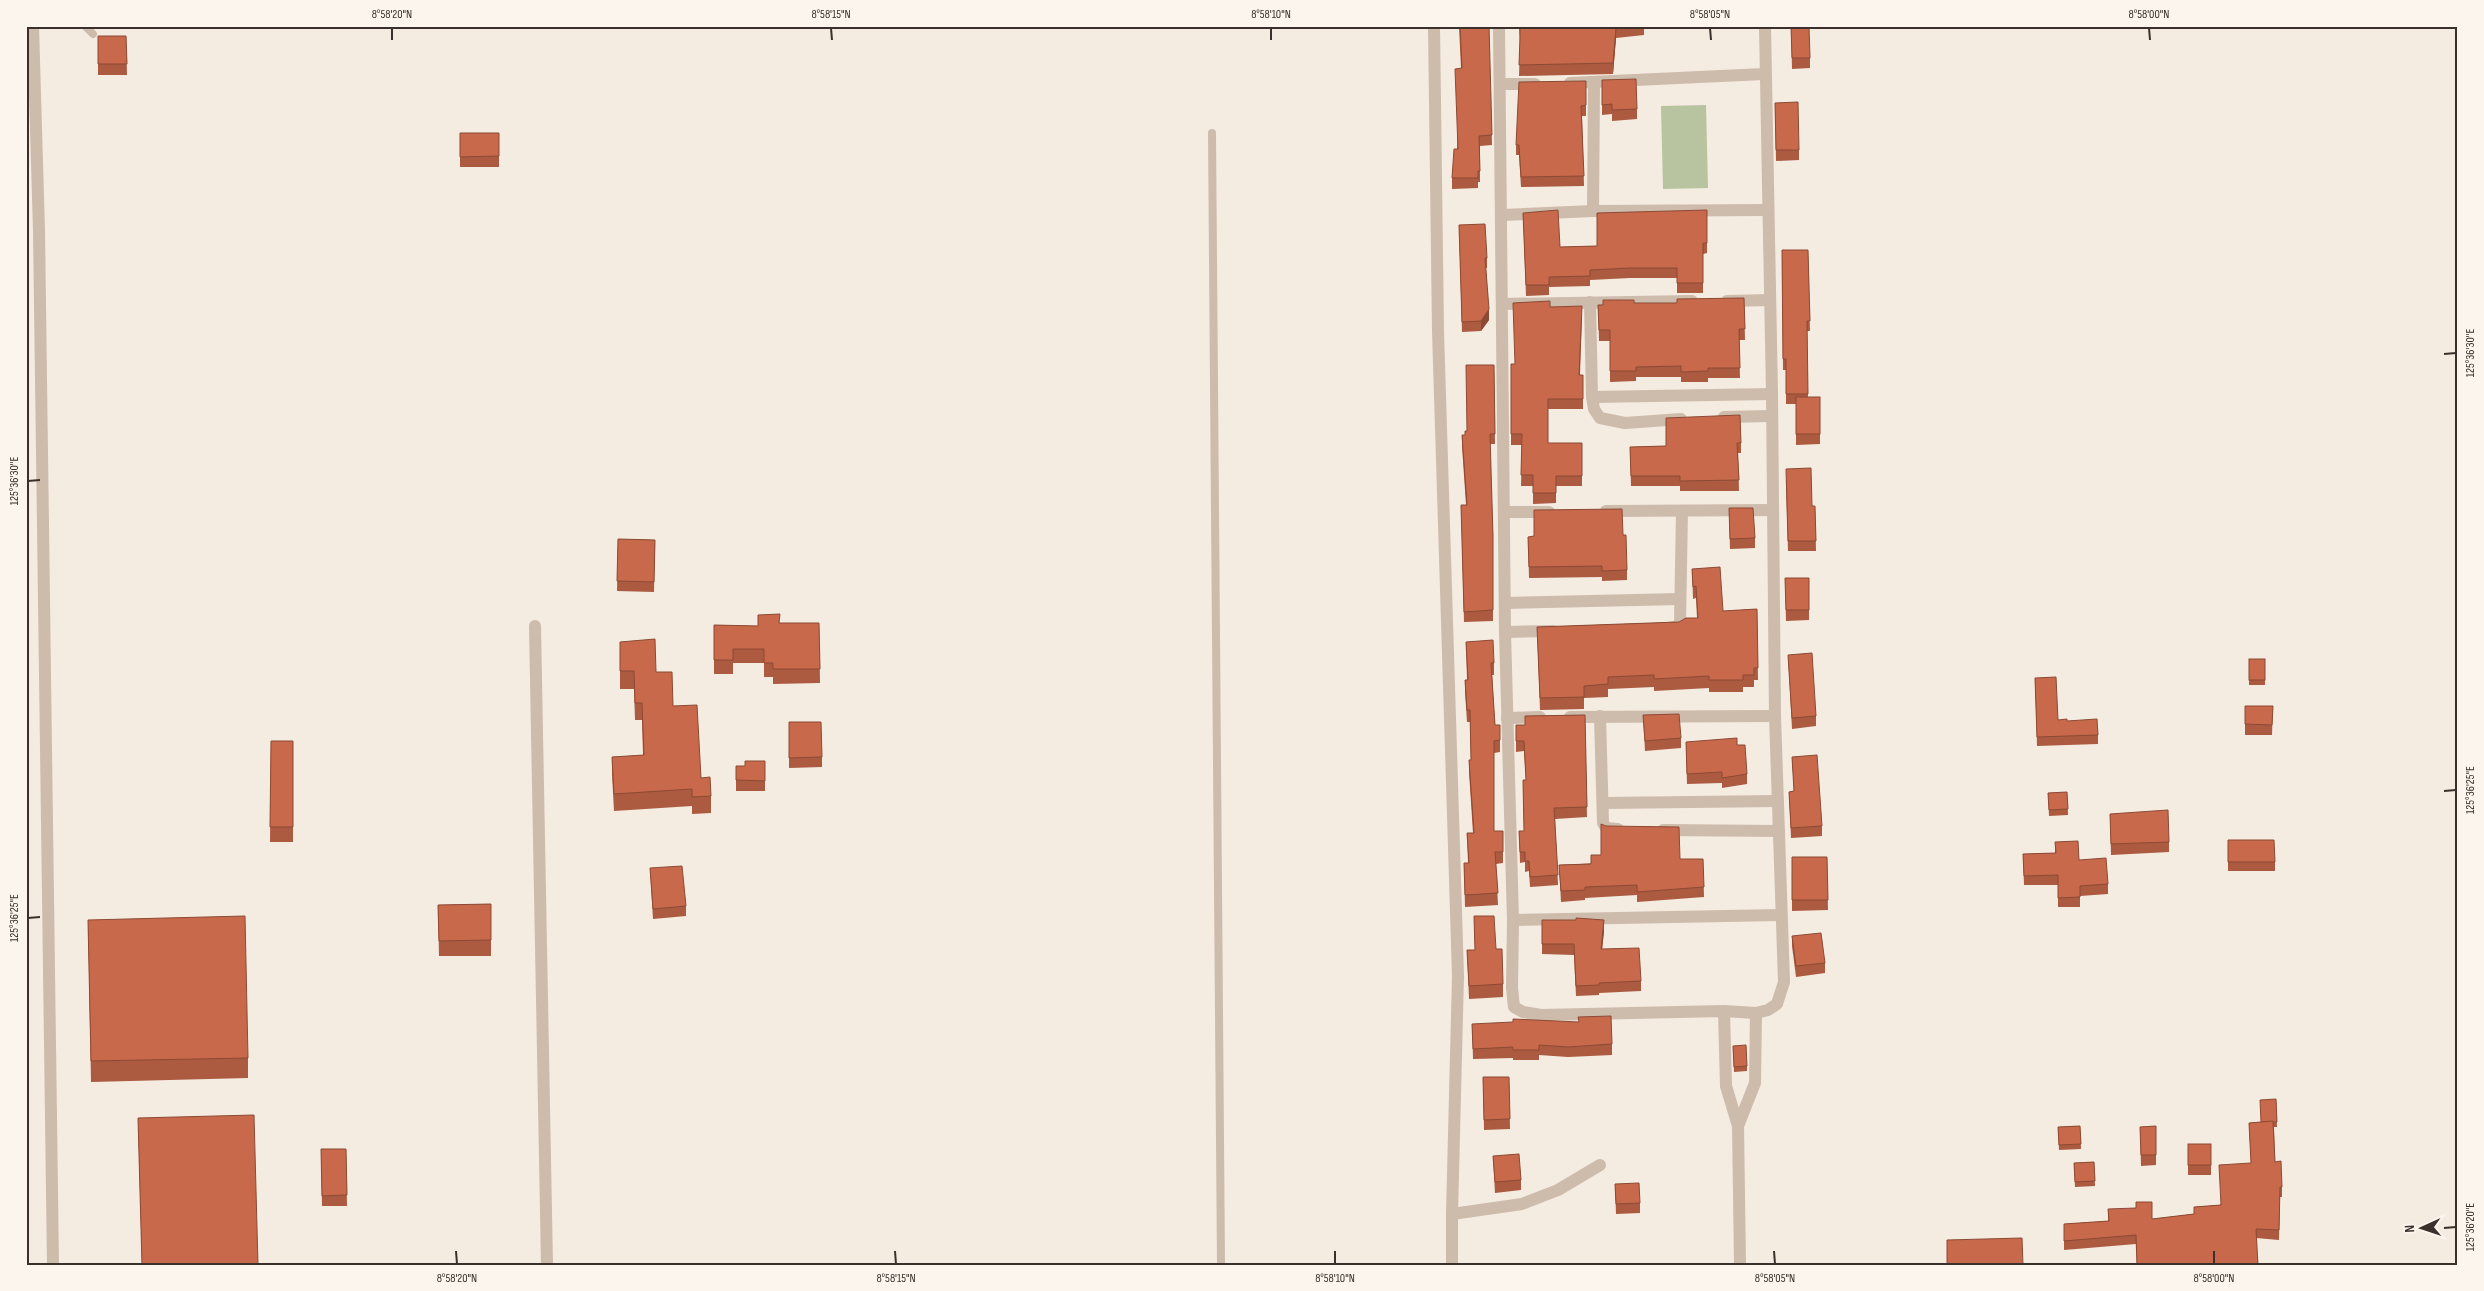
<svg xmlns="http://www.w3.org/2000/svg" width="2484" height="1291" font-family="'Sofia Sans Condensed',sans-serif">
<rect width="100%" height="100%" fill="#f4ebe1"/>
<!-- green -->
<polygon fill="#b8c4a0" points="1706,105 1708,188 1663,189 1661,106"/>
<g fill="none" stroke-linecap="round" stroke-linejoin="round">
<!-- service -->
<g stroke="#cdbbac" stroke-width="8">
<polyline points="85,26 93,34"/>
<polyline points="1212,133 1221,1265"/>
</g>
<!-- minor -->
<g stroke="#cdbbac" stroke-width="12">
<polyline points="33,26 39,231 53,1265"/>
<polyline points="1434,26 1438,331 1458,976 1452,1214 1452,1265"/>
<polyline points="1499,26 1505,632 1513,920 1512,988 1514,1007 1523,1012 1541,1015 1724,1011 1756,1013 1768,1010 1777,1004 1784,982 1775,716 1772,394 1765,26"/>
<polyline points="1570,83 1764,74"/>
<polyline points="1500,84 1535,84"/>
<polyline points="1593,211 1594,83"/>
<polyline points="1502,215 1593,211 1768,210"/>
<polyline points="1727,301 1770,300"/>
<polyline points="1590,302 1592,397 1594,409 1600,418 1625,423 1681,419"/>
<polyline points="1502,304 1692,301"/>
<polyline points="1592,397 1772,394"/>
<polyline points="1724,417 1771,416"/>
<polyline points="1606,511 1773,510"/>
<polyline points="1504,512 1549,512"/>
<polyline points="1505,603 1680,599"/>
<polyline points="535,626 547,1265"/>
<polyline points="1668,628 1679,626 1680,623 1682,511"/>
<polyline points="1505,632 1553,631"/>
<polyline points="1600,716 1603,823 1606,828 1618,829"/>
<polyline points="1570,717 1775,716"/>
<polyline points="1507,718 1540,717"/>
<polyline points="1603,803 1778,801"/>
<polyline points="1663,830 1779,831"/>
<polyline points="1513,920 1781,915"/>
<polyline points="1724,1011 1726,1086 1738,1126 1740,1265"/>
<polyline points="1738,1126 1755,1083 1756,1013"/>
<polyline points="1452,1214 1522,1204 1558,1190 1600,1165"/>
</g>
</g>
<!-- wall -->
<g fill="#ac5a40">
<polygon points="1459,26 1489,26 1492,145 1480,146 1480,182 1478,182 1478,188 1452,189 1452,178 1457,149 1461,68"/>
<polygon points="1519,26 1644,26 1644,35 1616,38 1613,74 1519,76 1520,43"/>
<polygon points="1791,26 1810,58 1810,68 1792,69"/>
<polygon points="98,36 126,36 127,75 98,75"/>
<polygon points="1602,80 1637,109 1637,119 1612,121 1612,114 1602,115"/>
<polygon points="1586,81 1586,116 1582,116 1584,186 1521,187 1519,155 1516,155 1516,145"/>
<polygon points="1775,103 1799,150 1799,160 1776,161"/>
<rect x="460" y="133" width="39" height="34"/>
<polygon points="1707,210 1707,253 1703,254 1703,293 1677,293 1677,278 1630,278 1590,280 1590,286 1549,287 1549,295 1526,296 1523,213 1560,247 1597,246"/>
<polygon points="1459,225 1487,258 1487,268 1486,268 1489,320 1481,331 1462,332"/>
<polygon points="1782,250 1808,250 1810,331 1807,331 1808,397 1820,397 1820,444 1796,445 1796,404 1786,404 1786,370 1783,370"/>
<polygon points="1744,298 1745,340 1739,340 1740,378 1708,378 1708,382 1681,382 1681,377 1636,377 1636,381 1610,382 1610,341 1599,341 1598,305 1634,303 1677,303"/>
<polygon points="1550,307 1582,316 1580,375 1583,375 1583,409 1548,409 1548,443 1582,443 1582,486 1556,486 1556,503 1533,504 1533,486 1521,486 1522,445 1511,445 1511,364 1515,364"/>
<polygon points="1494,365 1495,444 1490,444 1493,536 1493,621 1464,622 1461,505 1466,505 1462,446 1462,435 1465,435 1467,431"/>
<polygon points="1741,443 1741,453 1738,453 1739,491 1680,491 1680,486 1631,486 1630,447 1666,446"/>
<polygon points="1786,479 1812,506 1815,506 1816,551 1788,551"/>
<polygon points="1729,508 1755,538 1755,548 1730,549"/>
<polygon points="1623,535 1627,570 1627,580 1602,581 1602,577 1529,578 1528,537"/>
<polygon points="618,539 655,540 654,592 617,591"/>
<polygon points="1692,569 1723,611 1757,609 1758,680 1754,680 1754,687 1743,687 1743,692 1709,692 1709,688 1654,691 1654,687 1608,689 1608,697 1584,698 1584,709 1540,710 1537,627 1679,622 1697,618 1696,598 1693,599"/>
<polygon points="1785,578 1809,578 1809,620 1786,621"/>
<polygon points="780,623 819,623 820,683 773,684 773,677 764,677 764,663 733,663 733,674 714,674 714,625 758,626"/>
<polygon points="620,642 656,672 673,706 701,778 711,796 711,813 692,814 692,806 614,811 612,774 612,757 643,755 642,720 635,720 634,689 620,689"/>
<polygon points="1466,642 1494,663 1494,675 1492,675 1495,725 1500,740 1500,752 1494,753 1494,831 1503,852 1503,863 1496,864 1498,905 1465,907 1464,863 1468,863 1467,833 1473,833 1469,772 1469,760 1471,760 1470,722 1467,722 1465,692 1465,680 1467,680"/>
<polygon points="1788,655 1816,716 1816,726 1792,729"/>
<rect x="2249" y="659" width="16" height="26"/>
<polygon points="2035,678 2058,720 2067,721 2098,735 2098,744 2037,746"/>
<polygon points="2273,706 2272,735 2245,735 2245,724"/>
<polygon points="1585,715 1587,817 1555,819 1558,885 1530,887 1529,871 1525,872 1525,862 1520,863 1519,831 1524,831 1523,780 1526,780 1524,751 1516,752 1516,725 1525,725 1525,716"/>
<polygon points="1643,715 1681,738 1681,748 1645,751"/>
<polygon points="789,722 822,757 822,767 789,768"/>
<polygon points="271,741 293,741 293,842 270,842"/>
<polygon points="1686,742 1737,745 1747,774 1747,784 1722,788 1722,783 1687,784"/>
<polygon points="1792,757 1822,826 1822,836 1791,838 1789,792 1794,791"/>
<polygon points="765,761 765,791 736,791 736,766 745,766"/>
<polygon points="2067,792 2068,815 2049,816 2048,793"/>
<polygon points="2110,814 2169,842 2169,852 2111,855"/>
<polygon points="2228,840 2275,862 2275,871 2228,871"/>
<polygon points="2055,842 2079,860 2108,884 2108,894 2080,896 2080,907 2058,907 2058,885 2024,885 2023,854 2055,853"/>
<polygon points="1792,857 1827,857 1828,910 1792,911"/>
<polygon points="1680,859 1703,859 1704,897 1637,902 1637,895 1585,898 1585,900 1561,902 1559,865"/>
<polygon points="650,868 686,906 686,916 653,919"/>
<polygon points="491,904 491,956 439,956 438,905"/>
<polygon points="1474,916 1496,949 1503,984 1503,997 1469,999 1467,950 1475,950"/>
<polygon points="88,920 248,1058 248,1078 91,1082"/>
<polygon points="1542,920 1604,931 1602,949 1641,981 1641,991 1599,993 1599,995 1576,996 1574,955 1542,954"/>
<polygon points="1792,936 1825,963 1825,973 1796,977 1792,946"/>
<polygon points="1472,1024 1612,1044 1612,1055 1568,1057 1539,1055 1539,1060 1513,1060 1513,1058 1473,1059"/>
<polygon points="1733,1046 1747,1066 1747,1071 1734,1072"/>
<polygon points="1483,1077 1509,1077 1510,1129 1484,1130"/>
<polygon points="2276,1099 2277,1127 2274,1127 2275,1162 2282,1187 2282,1197 2280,1197 2279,1240 2256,1238 2258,1265 2137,1265 2136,1244 2064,1250 2064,1224 2108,1221 2108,1209 2152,1219 2194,1214 2194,1207 2220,1205 2251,1163 2249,1123 2261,1122"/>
<polygon points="138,1118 258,1265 142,1265"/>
<polygon points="2080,1126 2081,1149 2059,1150 2058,1127"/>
<polygon points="2156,1126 2156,1165 2141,1166 2140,1127"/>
<rect x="2188" y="1144" width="23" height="31"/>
<polygon points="321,1149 346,1149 347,1206 322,1206"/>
<polygon points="1493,1156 1521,1180 1521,1190 1495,1193"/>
<polygon points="2094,1162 2095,1186 2075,1187 2074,1163"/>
<polygon points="1615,1184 1640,1203 1640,1213 1616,1214"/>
</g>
<!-- shaded-wall -->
<g fill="#8c4a34">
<polygon points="1616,28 1616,38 1613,74 1613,63"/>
<polygon points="1489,309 1489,320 1481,331 1481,321"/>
<polygon points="1604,920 1604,931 1601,960 1601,949"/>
</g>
<!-- building -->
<g fill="#c8694b" stroke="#8c4a34">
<polygon points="1460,26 1489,26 1492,135 1479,136 1480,171 1478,171 1478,178 1452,178 1454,149 1458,149 1455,69 1462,68"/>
<polygon points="1520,26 1630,26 1616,28 1613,63 1519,65 1520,37"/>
<polygon points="1791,26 1809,26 1810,58 1792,58"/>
<polygon points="98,36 126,36 127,64 98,64"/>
<polygon points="1636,79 1637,109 1612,110 1612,104 1602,105 1602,80"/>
<polygon points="1586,81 1586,105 1581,106 1584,176 1521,177 1519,145 1516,145 1519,82"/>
<polygon points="1798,102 1799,150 1776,150 1775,103"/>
<polygon points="460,133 499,133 499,156 460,157"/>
<polygon points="1558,210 1560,247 1597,246 1597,213 1707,210 1707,243 1703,243 1703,283 1677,283 1677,268 1630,268 1590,270 1590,276 1549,277 1549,285 1526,285 1523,213"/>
<polygon points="1485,224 1487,258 1485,258 1489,309 1481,321 1462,322 1459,225"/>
<polygon points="1782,250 1808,250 1810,321 1807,321 1808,394 1786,394 1786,359 1783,359"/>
<polygon points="1744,298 1745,329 1739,329 1740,368 1708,368 1708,371 1681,372 1681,366 1636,367 1636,371 1610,371 1610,330 1599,330 1598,305 1603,305 1603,300 1634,300 1634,303 1677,303 1677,299"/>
<polygon points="1550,301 1550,307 1582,306 1579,375 1583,375 1583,399 1548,399 1548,443 1582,443 1582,476 1556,476 1556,493 1533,493 1533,475 1521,475 1522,434 1511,434 1511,364 1515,364 1513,303"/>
<polygon points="1466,365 1494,365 1495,434 1490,434 1493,536 1493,610 1464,612 1461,505 1467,505 1462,435 1465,435 1465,431 1467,431"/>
<rect x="1796" y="397" width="24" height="37"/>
<polygon points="1740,415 1741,443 1737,443 1739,480 1680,481 1680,476 1631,476 1630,447 1666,446 1666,418"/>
<polygon points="1811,468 1812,506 1815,506 1816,541 1788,541 1786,469"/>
<polygon points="1729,508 1753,508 1755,538 1730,539"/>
<polygon points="1622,509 1623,535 1626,535 1627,570 1602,571 1602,566 1529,567 1528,537 1534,536 1534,510"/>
<polygon points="618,539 655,540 654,582 617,581"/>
<polygon points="1720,567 1723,611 1757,609 1758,668 1754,668 1754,675 1743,675 1743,680 1709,680 1709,676 1654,679 1654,675 1608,677 1608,684 1584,686 1584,697 1540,698 1537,627 1679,622 1686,618 1698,618 1696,586 1693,587 1692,569"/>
<polygon points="1785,578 1809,578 1809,610 1786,610"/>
<polygon points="780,614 779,623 819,623 820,669 773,669 773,663 764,663 764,649 733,649 733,660 714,660 714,625 758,626 758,615"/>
<polygon points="655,639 656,672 672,672 673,706 697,705 701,778 710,777 711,796 692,797 692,789 614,794 612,757 644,755 642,703 635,703 634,671 620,671 620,642"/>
<polygon points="1493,640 1494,663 1491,663 1495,725 1500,725 1500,740 1494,741 1494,831 1503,831 1503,852 1495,852 1498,893 1465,895 1464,863 1469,863 1467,833 1474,833 1469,760 1471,760 1470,710 1467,710 1465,680 1468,680 1466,642"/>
<polygon points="1812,653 1816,716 1792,718 1788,655"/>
<rect x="2249" y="659" width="16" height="21"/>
<polygon points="2056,677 2058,720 2067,719 2067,721 2097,719 2098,735 2037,737 2035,678"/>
<polygon points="2245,706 2273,706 2272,725 2245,724"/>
<polygon points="1679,714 1681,738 1645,741 1643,715"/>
<polygon points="1585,715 1587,807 1554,808 1558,875 1530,877 1529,861 1525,861 1525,852 1520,852 1519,831 1524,831 1523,780 1526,780 1524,741 1516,741 1516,725 1525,725 1525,716"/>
<polygon points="789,722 821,722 822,757 789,758"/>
<polygon points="1737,738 1737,745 1745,745 1747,774 1722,778 1722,772 1687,774 1686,742"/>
<polygon points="271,741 293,741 293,827 270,827"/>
<polygon points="1817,755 1822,826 1791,828 1789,792 1794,791 1792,757"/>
<polygon points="745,761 765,761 765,781 736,780 736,766 745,766"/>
<polygon points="2067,792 2068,809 2049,810 2048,793"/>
<polygon points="2168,810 2169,842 2111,844 2110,814"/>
<polygon points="1601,824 1606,826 1679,827 1680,859 1703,859 1704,887 1637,892 1637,885 1585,887 1585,890 1561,891 1559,865 1591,864 1591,855 1601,855"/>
<polygon points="2228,840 2274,840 2275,862 2228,862"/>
<polygon points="2078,841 2079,860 2106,858 2108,884 2080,886 2080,897 2058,898 2058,875 2024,876 2023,854 2056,853 2055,842"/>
<polygon points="1792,857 1827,857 1828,900 1792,900"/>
<polygon points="682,866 686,906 653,909 650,868"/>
<polygon points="491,904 491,940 439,941 438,905"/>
<polygon points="245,916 248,1058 91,1061 88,920"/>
<polygon points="1474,916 1494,916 1496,949 1502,949 1503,984 1469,986 1467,950 1475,950"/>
<polygon points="1576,918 1604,920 1601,949 1639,948 1641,981 1599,983 1599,985 1576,986 1574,944 1542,944 1542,920 1576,920"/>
<polygon points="1821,933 1825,963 1796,966 1792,936"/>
<polygon points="1611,1016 1612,1044 1568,1047 1539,1045 1539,1050 1513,1050 1513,1047 1473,1049 1472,1024 1513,1022 1513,1019 1579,1022 1578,1017"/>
<polygon points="1746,1045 1747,1066 1734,1067 1733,1046"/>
<polygon points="1483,1077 1509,1077 1510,1119 1484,1120"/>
<polygon points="2276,1099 2277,1122 2261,1122 2260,1100"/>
<polygon points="254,1115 258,1265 142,1265 138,1118"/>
<polygon points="2273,1121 2275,1162 2281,1161 2282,1187 2280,1187 2279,1230 2256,1229 2258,1265 2137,1265 2136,1235 2064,1241 2064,1224 2109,1221 2108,1209 2136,1208 2136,1202 2152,1202 2152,1219 2194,1214 2194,1207 2221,1205 2219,1165 2251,1163 2249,1123"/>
<polygon points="2080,1126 2081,1144 2059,1145 2058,1127"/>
<polygon points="2156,1126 2156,1155 2141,1155 2140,1127"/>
<rect x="2188" y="1144" width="23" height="21"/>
<polygon points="321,1149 346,1149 347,1195 322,1196"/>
<polygon points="1519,1154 1521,1180 1495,1182 1493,1156"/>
<polygon points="2094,1162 2095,1181 2075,1182 2074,1163"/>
<polygon points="1639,1183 1640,1203 1616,1204 1615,1184"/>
<polygon points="2022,1238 2023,1265 1947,1265 1947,1240"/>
</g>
<!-- ticks -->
<path fill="none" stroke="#3b302b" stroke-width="2" d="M392,28V40M831,28L832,40M1271,28V40M1710,28L1711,40M2149,28L2150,40M2444,354L2456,353M28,481L40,480M2444,791L2456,790M28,918L40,917M2444,1228L2456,1227M456,1251L457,1264M895,1251L896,1264M1335,1251V1264M1774,1251L1775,1264M2214,1251V1264"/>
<!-- border -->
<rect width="2484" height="1291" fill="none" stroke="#fbf5ee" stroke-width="55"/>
<!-- north arrow -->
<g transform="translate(2422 1228) rotate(267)" stroke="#fbf5ee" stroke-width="4" paint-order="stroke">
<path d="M0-4L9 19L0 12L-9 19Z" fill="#3b302b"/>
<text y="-8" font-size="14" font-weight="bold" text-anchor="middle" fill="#3b302b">N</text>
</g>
<rect x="28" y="28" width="2428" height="1236" fill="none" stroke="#3b302b" stroke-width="2"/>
<g font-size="12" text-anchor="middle" fill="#3b302b">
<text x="392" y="18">8°58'20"N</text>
<text x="831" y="18">8°58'15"N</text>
<text x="1271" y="18">8°58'10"N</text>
<text x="1710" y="18">8°58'05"N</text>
<text x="2149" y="18">8°58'00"N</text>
<text transform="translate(2470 353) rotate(-90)" y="4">125°36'30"E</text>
<text transform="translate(14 481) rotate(-90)" y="4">125°36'30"E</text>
<text transform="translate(2470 790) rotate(-90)" y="4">125°36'25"E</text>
<text transform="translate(14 918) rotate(-90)" y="4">125°36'25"E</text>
<text transform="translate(2470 1227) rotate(-90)" y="4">125°36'20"E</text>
<text x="457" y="1282">8°58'20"N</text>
<text x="896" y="1282">8°58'15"N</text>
<text x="1335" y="1282">8°58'10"N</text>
<text x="1775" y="1282">8°58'05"N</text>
<text x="2214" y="1282">8°58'00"N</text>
</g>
</svg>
